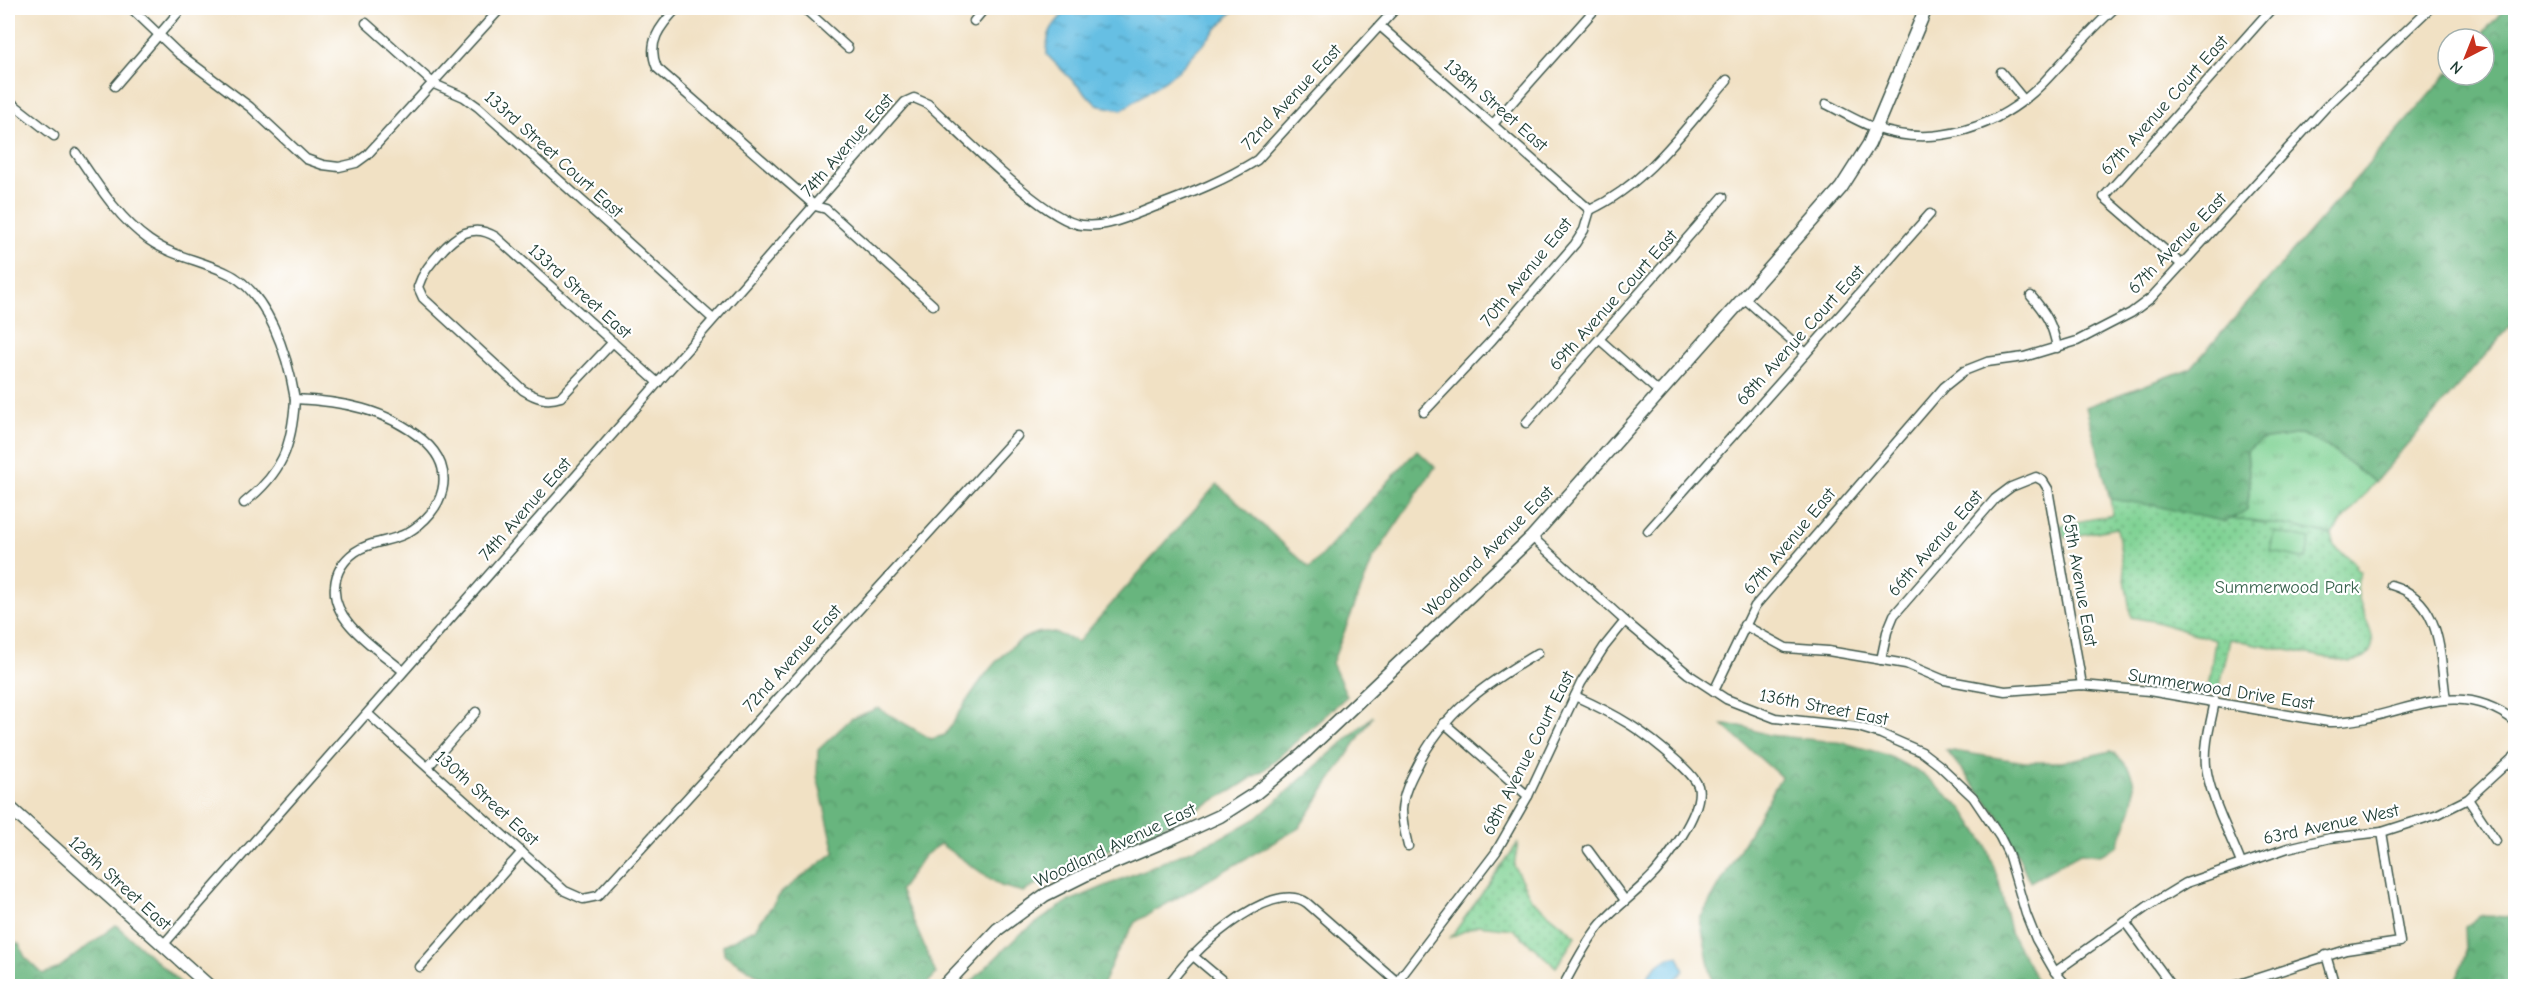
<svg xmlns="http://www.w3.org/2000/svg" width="2523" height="994" font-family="'Comic Neue',sans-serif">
<defs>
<pattern id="grass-tufts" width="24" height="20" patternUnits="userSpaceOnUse" patternTransform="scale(1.5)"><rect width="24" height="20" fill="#81d395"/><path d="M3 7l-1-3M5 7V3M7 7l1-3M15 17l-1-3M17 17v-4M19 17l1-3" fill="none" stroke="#69ac7a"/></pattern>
<pattern id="forest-crowns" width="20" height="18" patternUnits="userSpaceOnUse" patternTransform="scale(1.5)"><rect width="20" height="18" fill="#68b57e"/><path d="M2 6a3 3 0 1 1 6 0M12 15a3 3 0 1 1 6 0" fill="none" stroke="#559468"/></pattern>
<pattern id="park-dots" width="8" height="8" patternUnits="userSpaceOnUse" patternTransform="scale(1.5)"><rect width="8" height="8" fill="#81d395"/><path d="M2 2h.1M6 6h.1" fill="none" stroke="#69ac7a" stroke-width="1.8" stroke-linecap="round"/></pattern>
<pattern id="water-ripples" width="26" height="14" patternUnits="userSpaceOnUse" patternTransform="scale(1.5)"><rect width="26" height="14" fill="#66bfe3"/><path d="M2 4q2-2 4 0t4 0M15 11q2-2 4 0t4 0" fill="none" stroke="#539cb9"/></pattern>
</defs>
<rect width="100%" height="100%" fill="#fff"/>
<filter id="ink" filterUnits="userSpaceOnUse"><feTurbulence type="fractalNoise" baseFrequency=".0167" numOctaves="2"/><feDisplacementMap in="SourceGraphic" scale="12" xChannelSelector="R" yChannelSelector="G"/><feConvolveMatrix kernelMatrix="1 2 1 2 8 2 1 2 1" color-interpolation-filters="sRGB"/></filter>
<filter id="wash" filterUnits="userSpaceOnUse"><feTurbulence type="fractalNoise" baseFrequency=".008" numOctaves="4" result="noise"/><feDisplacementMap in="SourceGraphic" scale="24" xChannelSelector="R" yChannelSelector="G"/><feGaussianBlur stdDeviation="1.35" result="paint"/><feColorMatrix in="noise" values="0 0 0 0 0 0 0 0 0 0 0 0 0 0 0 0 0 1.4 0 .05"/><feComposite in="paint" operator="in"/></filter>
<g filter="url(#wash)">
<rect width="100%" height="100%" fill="#f1e1c4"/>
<!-- grass -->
<polygon fill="url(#grass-tufts)" stroke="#508864" stroke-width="1.5" points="2301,434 2326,446 2375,482 2331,535 2291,526 2231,519 2247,510 2250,486 2247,451 2260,440"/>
<!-- forest -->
<g fill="url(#forest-crowns)" stroke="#447959" stroke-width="1.5">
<polygon points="2505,8 2515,8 2515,321 2375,482 2326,446 2301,434 2260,440 2247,451 2250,486 2247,510 2225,522 2156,506 2110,499 2086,407 2191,368 2448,73 2484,75 2484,39 2478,39"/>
<path d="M1417,450L1435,467L1373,559L1332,663L1347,696L1264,770L1233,790L1181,818L1088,859L1023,892L1001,886L940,844L924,856L900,890L936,974L925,986H775L724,954L723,945L755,929L782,892L835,852L817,776L818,750L851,719L878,708L931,739L945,735C965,704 1006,630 1047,632C1057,632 1069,639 1078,642L1217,484L1310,568Z"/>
<polygon points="1373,716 1299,828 1135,922 1114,958 1102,986 967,986 1018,936 1065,903 1227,835 1257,818"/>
<polygon points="1723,725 1741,726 1768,735 1845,743 1887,755 1924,775 1963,809 1985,843 1999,882 2010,932 2040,986 1713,986 1700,919 1781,777"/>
<path d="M1946,750L2025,762H2062L2111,751C2150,778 2131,809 2118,846L2100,855L2080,853L2030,882L2003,822Z"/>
<polygon points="2480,916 2515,917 2515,986 2454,986 2466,954 2465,927"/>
<polygon points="116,925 184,986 8,986 8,940 19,944 25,957 43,974 57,969"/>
</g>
<!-- park -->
<g fill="url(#park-dots)" stroke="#508864" stroke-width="1.5">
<path d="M2110,499L2156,506L2225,522L2231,519L2291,526L2331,535L2334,546L2357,565L2356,568L2361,572C2345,602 2387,635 2367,655C2363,659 2355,661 2349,662L2230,639L2219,691L2208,689L2215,640L2153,621L2131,617L2117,528L2064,538L2061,525L2113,515Z"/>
<polygon points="1518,843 1514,866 1532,900 1576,936 1556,967 1513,929 1478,925 1451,937"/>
</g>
<!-- pitch -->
<polygon fill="#81d395" stroke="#508864" stroke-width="1.5" points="2274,532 2310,539 2306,559 2270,551"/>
<!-- water -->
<g fill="url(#water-ripples)" stroke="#427e8c" stroke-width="1.5">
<path d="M1069,8H1236L1178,71L1122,110L1097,105L1047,55C1046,30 1053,25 1069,8Z"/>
<path d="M1678,956L1684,970C1674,986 1657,987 1641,986C1650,972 1660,957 1678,956Z"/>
</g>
</g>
<g filter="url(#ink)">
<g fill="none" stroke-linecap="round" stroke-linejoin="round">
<defs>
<g id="street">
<polyline points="131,8 178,53 250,107 306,159 323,165 339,167 356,163 367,155 501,8"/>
<path d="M677,8C660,26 646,43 657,68L815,206L826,209L933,305"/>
<polyline points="804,8 848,48"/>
<polyline points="974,21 985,8"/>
<polyline points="366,23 434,84 464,97 478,107 713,319"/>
<polyline points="1380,26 1590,210"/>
<polyline points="2001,72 2024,100"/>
<polyline points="115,86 182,8"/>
<polyline points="8,100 54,136"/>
<path d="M1826,104C1842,112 1859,122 1875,128C1935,149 2000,127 2043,83C2067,58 2089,31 2115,8"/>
<polyline points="1493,124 1596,8"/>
<path d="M76,153C98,185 117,217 149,240C172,256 199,260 225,272C268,290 288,357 295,399C341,401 386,409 423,440C459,470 444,512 407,533C391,542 370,541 355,552C344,560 336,572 335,586C331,622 379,650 403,671"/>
<path d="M1590,210C1648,183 1686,127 1727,80"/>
<polyline points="2182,265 2104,197 2272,8"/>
<path d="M2031,296C2046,313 2053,325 2057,348"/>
<polyline points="1745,299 1806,353"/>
<polyline points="2512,328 2516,325"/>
<polyline points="1600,340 1660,393"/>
<path d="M613,342L561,397C546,402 536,398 523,390L423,298L418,287C422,274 429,265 439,254C455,236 472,222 496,237L658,383"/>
<polyline points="1424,412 1492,340 1575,244 1584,230 1590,210"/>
<polyline points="1526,423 1723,197"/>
<path d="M244,503C282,473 292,447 295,399"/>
<polyline points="1648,531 1930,214"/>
<polyline points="1532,537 1625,621 1688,674 1726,699 1775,718 1858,727 1881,734 1922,752 1939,765 1973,797 2000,837 2008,853 2026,914 2036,939 2055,972 2067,986"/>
<path d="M2391,585C2444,600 2439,656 2446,699"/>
<path d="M1744,625L1786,648L1828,651L1906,664L1944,680L2005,691L2082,685L2149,691L2329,722C2398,723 2451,671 2516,722"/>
<polyline points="1881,660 1887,632 1894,615 1995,499 2011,487 2036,477 2043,481 2048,489 2082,685"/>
<polyline points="1714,691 1755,606 1944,387 1964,371 1987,362 2024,357 2077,341 2131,313 2151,298 2327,106 2430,8"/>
<path d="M2215,701C2211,722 2204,744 2206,766C2210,798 2229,832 2241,863"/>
<polyline points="368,714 565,891 583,899 598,896 1017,436"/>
<polyline points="1444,723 1528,796"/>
<polyline points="428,767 476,712"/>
<polyline points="2468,799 2496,841"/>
<path d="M1408,846C1405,834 1402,822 1402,810C1403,794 1410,780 1417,767C1443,712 1487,683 1538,653"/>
<polyline points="1588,850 1624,899"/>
<polyline points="2125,922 2172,986"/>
<path d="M163,945L905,102L914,98L928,104C959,132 1046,222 1082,225C1109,228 1132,215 1157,206C1192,193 1225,180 1257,160L1396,8"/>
<polyline points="1192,955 1229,986"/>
<polyline points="2326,955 2335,986"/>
<polyline points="420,967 522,852"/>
<polyline points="2055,972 2148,906 2186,883 2288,848 2330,838 2382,832 2438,814 2468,799 2516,755"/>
<path d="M1168,986C1186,956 1271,876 1307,903L1397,982"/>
<polyline points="1394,986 1496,852 1528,796 1581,683 1604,647 1625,621"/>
<path d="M1563,986C1575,965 1585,943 1601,924C1615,908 1632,896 1647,881C1664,865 1705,810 1698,786C1695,777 1685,769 1678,762C1643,730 1617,715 1575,696"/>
<polyline points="2233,986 2346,950 2400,942 2382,832"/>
</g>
<g id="secondary">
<polyline points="8,806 209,986"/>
<polyline points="944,986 998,929 1045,895 1089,873 1172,838 1220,816 1256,793 1303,754 1532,537 1841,188 1869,144 1926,8"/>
</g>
</defs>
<!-- street casing -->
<use href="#street" stroke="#3e564a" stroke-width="11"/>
<!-- secondary casing -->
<use href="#secondary" stroke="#3e564a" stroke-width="15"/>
<!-- street -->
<use href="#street" stroke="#fff" stroke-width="8"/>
<!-- secondary -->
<use href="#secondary" stroke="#fff" stroke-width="12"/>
</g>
</g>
<g text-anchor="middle" stroke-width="4.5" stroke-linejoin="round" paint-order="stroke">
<!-- street labels -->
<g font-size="18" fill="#1f3d34" stroke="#fff">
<text transform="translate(1291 97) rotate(-47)" y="6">72nd Avenue East</text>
<text transform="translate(1496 105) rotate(41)" y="6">138th Street East</text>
<text transform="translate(2164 105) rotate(-48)" y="6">67th Avenue Court East</text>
<text transform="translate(847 145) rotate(-49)" y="6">74th Avenue East</text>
<text transform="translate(554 154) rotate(42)" y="6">133rd Street Court East</text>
<text transform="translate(2177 243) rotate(-46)" y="6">67th Avenue East</text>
<text transform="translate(1526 272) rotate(-51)" y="6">70th Avenue East</text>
<text transform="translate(580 291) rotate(42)" y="6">133rd Street East</text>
<text transform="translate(1613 300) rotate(-48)" y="6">69th Avenue Court East</text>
<text transform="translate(1800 335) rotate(-48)" y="6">68th Avenue Court East</text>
<text transform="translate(525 509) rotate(-49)" y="6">74th Avenue East</text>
<text transform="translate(1789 541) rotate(-50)" y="6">67th Avenue East</text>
<text transform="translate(1935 543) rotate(-49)" y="6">66th Avenue East</text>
<text transform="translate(1488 551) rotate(-45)" y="6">Woodland Avenue East</text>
<text transform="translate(2080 580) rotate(80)" y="6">65th Avenue East</text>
<text transform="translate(792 658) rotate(-48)" y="6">72nd Avenue East</text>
<text transform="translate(2221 689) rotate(9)" y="6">Summerwood Drive East</text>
<text transform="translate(1824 707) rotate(11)" y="6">136th Street East</text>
<text transform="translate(1528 753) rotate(-63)" y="6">68th Avenue Court East</text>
<text transform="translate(487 798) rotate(42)" y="6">130th Street East</text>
<text transform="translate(2331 824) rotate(-12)" y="6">63rd Avenue West</text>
<text transform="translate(1115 845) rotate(-25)" y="6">Woodland Avenue East</text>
<text transform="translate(120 883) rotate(42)" y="6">128th Street East</text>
</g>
<!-- park labels -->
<g font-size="18" fill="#38624c" stroke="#fff">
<text x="2287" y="593">Summerwood Park</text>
</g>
</g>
<!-- margin -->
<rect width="2523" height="994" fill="none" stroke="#fff" stroke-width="30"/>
<!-- north arrow -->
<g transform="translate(2466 57) rotate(222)"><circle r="28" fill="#ffffff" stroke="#a5b1ae" stroke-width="1.5"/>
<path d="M0-4.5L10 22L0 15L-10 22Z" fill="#c8321e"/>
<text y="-9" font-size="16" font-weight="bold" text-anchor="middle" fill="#1f3d34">N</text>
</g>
</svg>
